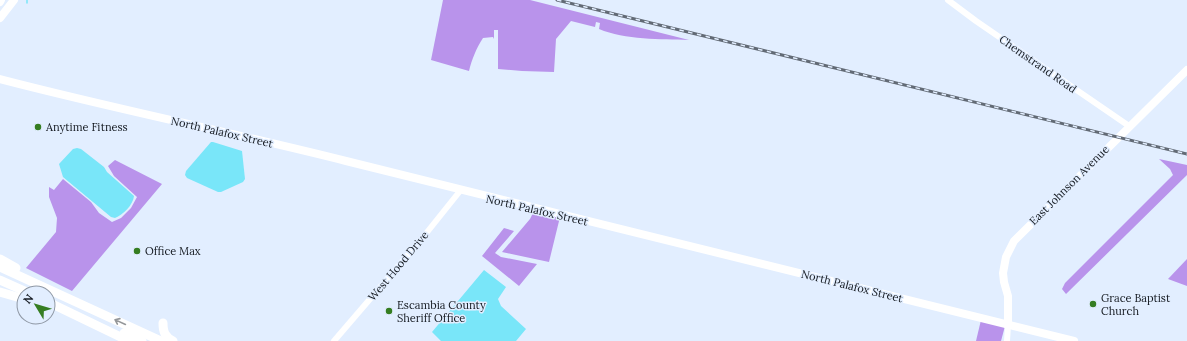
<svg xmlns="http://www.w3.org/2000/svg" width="1187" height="341" font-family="Lora,serif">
<rect width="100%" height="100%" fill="#e2eeff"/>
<!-- forest -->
<g fill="#b993eb">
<path d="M443,0H530L689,40C661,39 625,40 599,29L600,23L596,22L595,27L571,21L556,39L554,72L522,71L498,69V30H494V39L493,37L483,38C476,49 472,59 469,71L431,60Z"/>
<polygon points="1159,159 1187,165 1187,175 1066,294 1062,289 1065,283 1173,175 1170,169"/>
<polygon points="115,160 162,184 72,291 26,268 56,232 57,218 49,197 49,187 54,190 63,179 91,202 99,213 112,222 121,218 131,208 137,197 114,176 108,166"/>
<polygon points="534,211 560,217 549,262 502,252 530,219"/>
<polygon points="504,228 514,231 495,253 501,257 537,264 519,286 482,256"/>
<polygon points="1187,259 1187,286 1168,279"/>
<polygon points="981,320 1005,326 1001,341 976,341"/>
</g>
<!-- water -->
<g fill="#79e6f9">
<polygon points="211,142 213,142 242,151 245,179 243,182 221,192 218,192 187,178 185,175 186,171"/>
<path d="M77,148L81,149L104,167L107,172L134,196C133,205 123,215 115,218L111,217L63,177L59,164L73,149Z"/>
<polygon points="484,270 506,287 498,299 501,306 526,329 516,341 441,341 432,332"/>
</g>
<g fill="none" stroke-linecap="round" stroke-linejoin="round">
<!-- stream -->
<polyline stroke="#79e6f9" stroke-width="1.5" points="27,3 27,0"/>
<!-- minor -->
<g stroke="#fff" stroke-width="6">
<polyline points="948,0 976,21 1129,126"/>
<polyline points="334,341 424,236 460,191"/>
<polyline points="1007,341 1008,325"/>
</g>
<!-- major -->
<g stroke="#fff" stroke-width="8">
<polyline points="0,2 1,0"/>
<polyline points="0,18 14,0"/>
<path d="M0,79C115,109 231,132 346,161C588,223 831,282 1074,341"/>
<polyline points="1008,325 1008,296 1004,282 1003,273 1006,257 1014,241 1187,70"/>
</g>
<!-- highway -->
<g stroke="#fff" stroke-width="9">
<polyline points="0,259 16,268"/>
<polyline points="0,267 161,341"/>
<polyline points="0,280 29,293"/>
<polyline points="0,292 24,299"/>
<polyline points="48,302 129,341"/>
<path d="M163,323C163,332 165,337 173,341"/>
<polyline points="124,333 142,341"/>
</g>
<defs>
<polyline id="rail" points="557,0 1187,154"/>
</defs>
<!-- rail casing -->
<use href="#rail" stroke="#626a75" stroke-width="3"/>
<!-- rail -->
<use href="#rail" stroke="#e2eeff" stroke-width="1.5" stroke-dasharray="4.5" stroke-linecap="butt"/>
</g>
<!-- one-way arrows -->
<defs><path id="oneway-shaft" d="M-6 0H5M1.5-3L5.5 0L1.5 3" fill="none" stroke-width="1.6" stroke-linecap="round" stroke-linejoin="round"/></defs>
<use stroke="#94979a" href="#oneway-shaft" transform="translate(120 322) rotate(-155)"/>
<!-- markers -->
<g fill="#357d22" stroke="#e2eeff" stroke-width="1.5">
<circle cx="38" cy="127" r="4"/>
<circle cx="137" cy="251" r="4"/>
<circle cx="1093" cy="304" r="4"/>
<circle cx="389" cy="311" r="4"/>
</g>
<g text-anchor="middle" stroke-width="3" stroke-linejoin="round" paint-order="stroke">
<!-- street labels -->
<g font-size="11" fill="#12171e" stroke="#e2eeff">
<text transform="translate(1038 64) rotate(35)" y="4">Chemstrand Road</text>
<text transform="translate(222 132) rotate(13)" y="4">North Palafox Street</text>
<text transform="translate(1069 185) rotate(-45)" y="4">East Johnson Avenue</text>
<text transform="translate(537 210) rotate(13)" y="4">North Palafox Street</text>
<text transform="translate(398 266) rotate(-50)" y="4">West Hood Drive</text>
<text transform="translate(852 286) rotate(14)" y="4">North Palafox Street</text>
</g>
<!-- poi labels -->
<g font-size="11" fill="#12171e" stroke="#e2eeff" text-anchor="start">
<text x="46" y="131">Anytime Fitness</text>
<text x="145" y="255">Office Max</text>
<text x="1101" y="302">Grace Baptist<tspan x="1101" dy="13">Church</tspan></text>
<text x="397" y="309">Escambia County<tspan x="397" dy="13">Sheriff Office</tspan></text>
</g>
</g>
<!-- north arrow -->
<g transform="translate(36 305) rotate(308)"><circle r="19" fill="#e2eeff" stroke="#8f98a5"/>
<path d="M0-3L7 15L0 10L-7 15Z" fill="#357d22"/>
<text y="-6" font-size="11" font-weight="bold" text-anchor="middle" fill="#12171e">N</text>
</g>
</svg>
